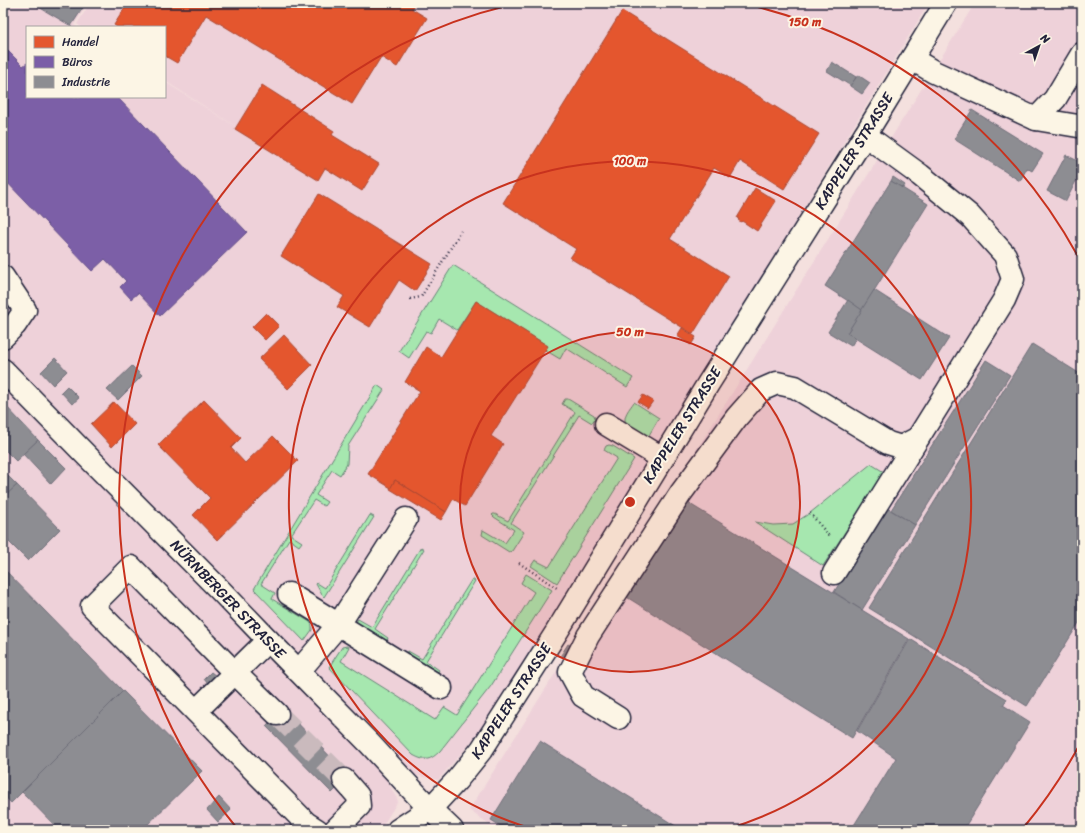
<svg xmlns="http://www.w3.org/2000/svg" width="1085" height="833" font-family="Sriracha,sans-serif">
<rect width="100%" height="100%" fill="#f4e0de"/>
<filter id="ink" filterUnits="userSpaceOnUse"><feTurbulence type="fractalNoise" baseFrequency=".025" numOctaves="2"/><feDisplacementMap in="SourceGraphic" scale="8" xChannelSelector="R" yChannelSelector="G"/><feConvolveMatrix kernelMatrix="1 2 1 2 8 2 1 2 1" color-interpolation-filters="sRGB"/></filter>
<g filter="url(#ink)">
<!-- built -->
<g fill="#eed1d9">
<polygon points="3,3 88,3 74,25 77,27 27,27 27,97 165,97 165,82 276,152 165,81 165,27 81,27 77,24 90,3 929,3 717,350 501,708 438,780 410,774 307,667 3,358"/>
<polygon points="975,3 1082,3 1082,830 496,830 469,810 741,379"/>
<polygon points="3,377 379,765 398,801 380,830 3,830"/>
</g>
<!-- green -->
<g fill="#a6e7af" stroke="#648475">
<polygon points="453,265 633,378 627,387 566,348 560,359 545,350 548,346 476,301 457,330 439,319 431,333 426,331 409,358 399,351"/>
<polygon points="377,385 384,390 348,446 347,464 340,475 332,470 316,495 327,502 324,506 314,500 291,535 302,542 299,546 289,539 261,584 275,593 272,599 310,622 312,625 312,630 304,641 254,589"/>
<polygon points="565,399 568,399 594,415 595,418 592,423 579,415 511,523 524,532 512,551 509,552 482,535 483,530 505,543 514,530 494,517 492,515 493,514 495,514 508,521 575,412 562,404"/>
<path d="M634,402L659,418L648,437L626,424C622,416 630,408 634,402Z"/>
<polygon points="609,445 613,446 634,459 557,583 531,566 535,560 549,567 617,458 604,450 606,446"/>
<polygon points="871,464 884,472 823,566 755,522 773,525 793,524 810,513"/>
<polygon points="370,515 374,517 324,597 322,595 316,584 317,583 325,588"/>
<polygon points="421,547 424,549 375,629 388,638 387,641 356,622 358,619 372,627"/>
<path d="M526,574L552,590L491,686L440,751C431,760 425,762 413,755L329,667L342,647L347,646L349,647L341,661L435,720L444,707L457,715L534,592L521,583Z"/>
<polygon points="472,579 475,581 426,661 439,670 438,672 407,653 408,651 422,659"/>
</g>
<!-- shops -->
<g fill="#e4572e" stroke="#aa4732">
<polygon points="128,3 416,3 412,9 427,18 397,67 381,57 352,104 206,15 177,63 165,56 165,27 117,27 114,25"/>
<polygon points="622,11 819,134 784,189 740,161 730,178 714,168 670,239 729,276 693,334 570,258 576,249 503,203"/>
<polygon points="262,85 334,131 332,135 379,164 362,191 325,168 318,180 235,129"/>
<polygon points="755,188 776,201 757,231 742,221 741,222 738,220 739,219 737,218"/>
<polygon points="319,194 432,264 415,291 399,280 370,327 337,307 344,296 281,256"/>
<polygon points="476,301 548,346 491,436 503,444 465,506 453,499 446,512 395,480 391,488 368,474 420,391 405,382 426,347 441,357"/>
<polygon points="266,313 279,326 265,340 252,327"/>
<polygon points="682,328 696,337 691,345 677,336"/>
<polygon points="284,335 312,365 288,389 259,359"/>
<polygon points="643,395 653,401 648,408 638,402"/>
<polygon points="204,400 241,438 231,448 245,463 273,436 298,461 217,540 193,515 210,498 158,445"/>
<polygon points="114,402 135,424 112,447 91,424"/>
<polygon points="395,480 446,512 441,520 390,489"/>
</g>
<!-- offices -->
<polygon fill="#7b5ea7" stroke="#604c87" points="3,46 23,66 27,63 27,97 117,97 247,232 160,316 138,293 131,299 120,287 126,281 105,259 92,271 3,178"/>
<!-- industry -->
<g fill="#8d8d92" stroke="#6d6d78">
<polygon points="32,3 86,3 71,26"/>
<polygon points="832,62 856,77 851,86 827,71"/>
<polygon points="858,75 870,83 862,94 850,86"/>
<polygon points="972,110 1043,154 1032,171 1027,168 1020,181 954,139"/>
<polygon points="1066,155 1082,163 1082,169 1066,201 1047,191"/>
<polygon points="893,177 905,185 903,188 891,181"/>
<polygon points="891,181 928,204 862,310 825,286"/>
<polygon points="874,290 949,338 922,380 847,333"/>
<polygon points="848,300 862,310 847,333 856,338 851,346 828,332"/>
<polygon points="1032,344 1082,375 1082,618 1027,706 869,608"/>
<polygon points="55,358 67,371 53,385 41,372"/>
<polygon points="986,360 1010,375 915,525 891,510"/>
<polygon points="132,366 142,376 118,400 107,390"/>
<polygon points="67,386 79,398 72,404 61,392"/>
<polygon points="3,403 38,440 16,461 3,448"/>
<polygon points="38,440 66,468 51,484 23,454"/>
<polygon points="3,471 17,485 3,498"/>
<polygon points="17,485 60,529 28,561 3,536 3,498"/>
<polygon points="685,501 909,639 852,738 625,596"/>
<polygon points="887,508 915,525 862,610 834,592"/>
<polygon points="3,568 123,691 11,803 3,794"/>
<polygon points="910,639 1007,699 1003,705 1030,722 963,830 851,830 896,758 857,731"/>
<polygon points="568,644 573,647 566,658 561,655"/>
<polygon points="211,672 216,676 208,684 204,679"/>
<polygon points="123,691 202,771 142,830 59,830 22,792"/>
<polygon points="283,708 349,776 332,793 266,726"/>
<polygon points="540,741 682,830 507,830 491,820"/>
<polygon points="219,797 231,810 218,822 207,810"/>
</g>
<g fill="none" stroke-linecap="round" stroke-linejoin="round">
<!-- minor-tunnel -->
<polyline stroke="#cababd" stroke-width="22" stroke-dasharray="22 11" stroke-linecap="butt" points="277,714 344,780"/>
<defs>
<g id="minor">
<polyline points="912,59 934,72 1036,119 1078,126 1082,125"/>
<polyline points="1036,119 1055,99 1082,54"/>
<polyline points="3,277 25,310 15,325 3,337"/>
<polyline points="3,370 85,454 218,588 268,640 370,744 430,809 452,830"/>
<polyline points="606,424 662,458"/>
<polyline points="834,573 1004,300 1013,279 1005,255 970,216 920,175 865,135"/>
<polyline points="289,594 441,688"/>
<polyline points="299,671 339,624 406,519"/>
<polyline points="196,711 268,640"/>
<polyline points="277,714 235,673 131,567 92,606 306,823 317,830"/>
<polyline points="618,718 583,696 570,672 588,636 681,493 737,417 761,390 777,383 795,387 888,443 901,447 918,438"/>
<polyline points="335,830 359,806 358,796 344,780"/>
<polyline points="398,830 430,809 457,780 482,749 556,633 708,384 865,135 946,3"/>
</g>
</defs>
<!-- minor casing -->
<use href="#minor" stroke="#22223b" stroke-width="25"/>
<!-- path -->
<g stroke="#22223b" stroke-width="2.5" stroke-dasharray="1 3" stroke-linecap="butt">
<polyline points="410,299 421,297 461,231"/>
<polyline points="810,513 830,537"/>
<polyline points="519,563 557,588"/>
</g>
<!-- minor -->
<use href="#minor" stroke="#fcf5e5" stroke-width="22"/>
</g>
</g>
<!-- distance rings -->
<circle cx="630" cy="502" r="170" fill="#c8321e" fill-opacity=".12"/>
<g fill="none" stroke="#c8321e" stroke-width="2">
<circle cx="630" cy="502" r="170"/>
<path d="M536 830A341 341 0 1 1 724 830"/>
<path d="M1081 742A511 511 0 0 1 1024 827M236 827A511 511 0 0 1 519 3M741 3A511 511 0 0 1 1081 262"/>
</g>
<g text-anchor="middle" stroke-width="4" stroke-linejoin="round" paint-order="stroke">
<!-- street labels -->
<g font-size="15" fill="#22223b" stroke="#fcf5e5">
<text transform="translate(854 151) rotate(-58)" y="5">KAPPELER STRASSE</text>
<text transform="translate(682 425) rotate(-58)" y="5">KAPPELER STRASSE</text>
<text transform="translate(228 599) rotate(46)" y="5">NÜRNBERGER STRASSE</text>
<text transform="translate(511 701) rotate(-57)" y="5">KAPPELER STRASSE</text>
</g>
</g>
<circle cx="630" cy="502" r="6" fill="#c8321e" stroke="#fcf5e5" stroke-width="2"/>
<g font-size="12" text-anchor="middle" font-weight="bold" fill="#c8321e" stroke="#fcf5e5" stroke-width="4" stroke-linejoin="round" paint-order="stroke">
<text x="805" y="26">150 m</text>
<text x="630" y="165">100 m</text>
<text x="630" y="336">50 m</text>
</g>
<!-- margin -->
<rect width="1085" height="833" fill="none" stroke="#fcf5e5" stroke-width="16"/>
<rect x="8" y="8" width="1069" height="817" fill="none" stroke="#22223b" stroke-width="1.5" filter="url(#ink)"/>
<!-- legend -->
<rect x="26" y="26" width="140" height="72" fill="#fcf5e5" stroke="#a5a1a1"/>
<rect x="34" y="36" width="20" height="12" fill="#e4572e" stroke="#a5a1a1"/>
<text x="62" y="46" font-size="12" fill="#22223b">Handel</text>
<rect x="34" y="56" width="20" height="12" fill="#7b5ea7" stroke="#a5a1a1"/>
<text x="62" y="66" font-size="12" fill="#22223b">Büros</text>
<rect x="34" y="76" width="20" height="12" fill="#8d8d92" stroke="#a5a1a1"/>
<text x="62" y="86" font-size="12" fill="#22223b">Industrie</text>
<!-- north arrow -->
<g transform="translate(1039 46) rotate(40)" stroke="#fcf5e5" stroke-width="3" paint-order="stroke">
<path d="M0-3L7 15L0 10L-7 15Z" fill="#22223b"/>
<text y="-6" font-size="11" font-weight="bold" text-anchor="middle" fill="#22223b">N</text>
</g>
</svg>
